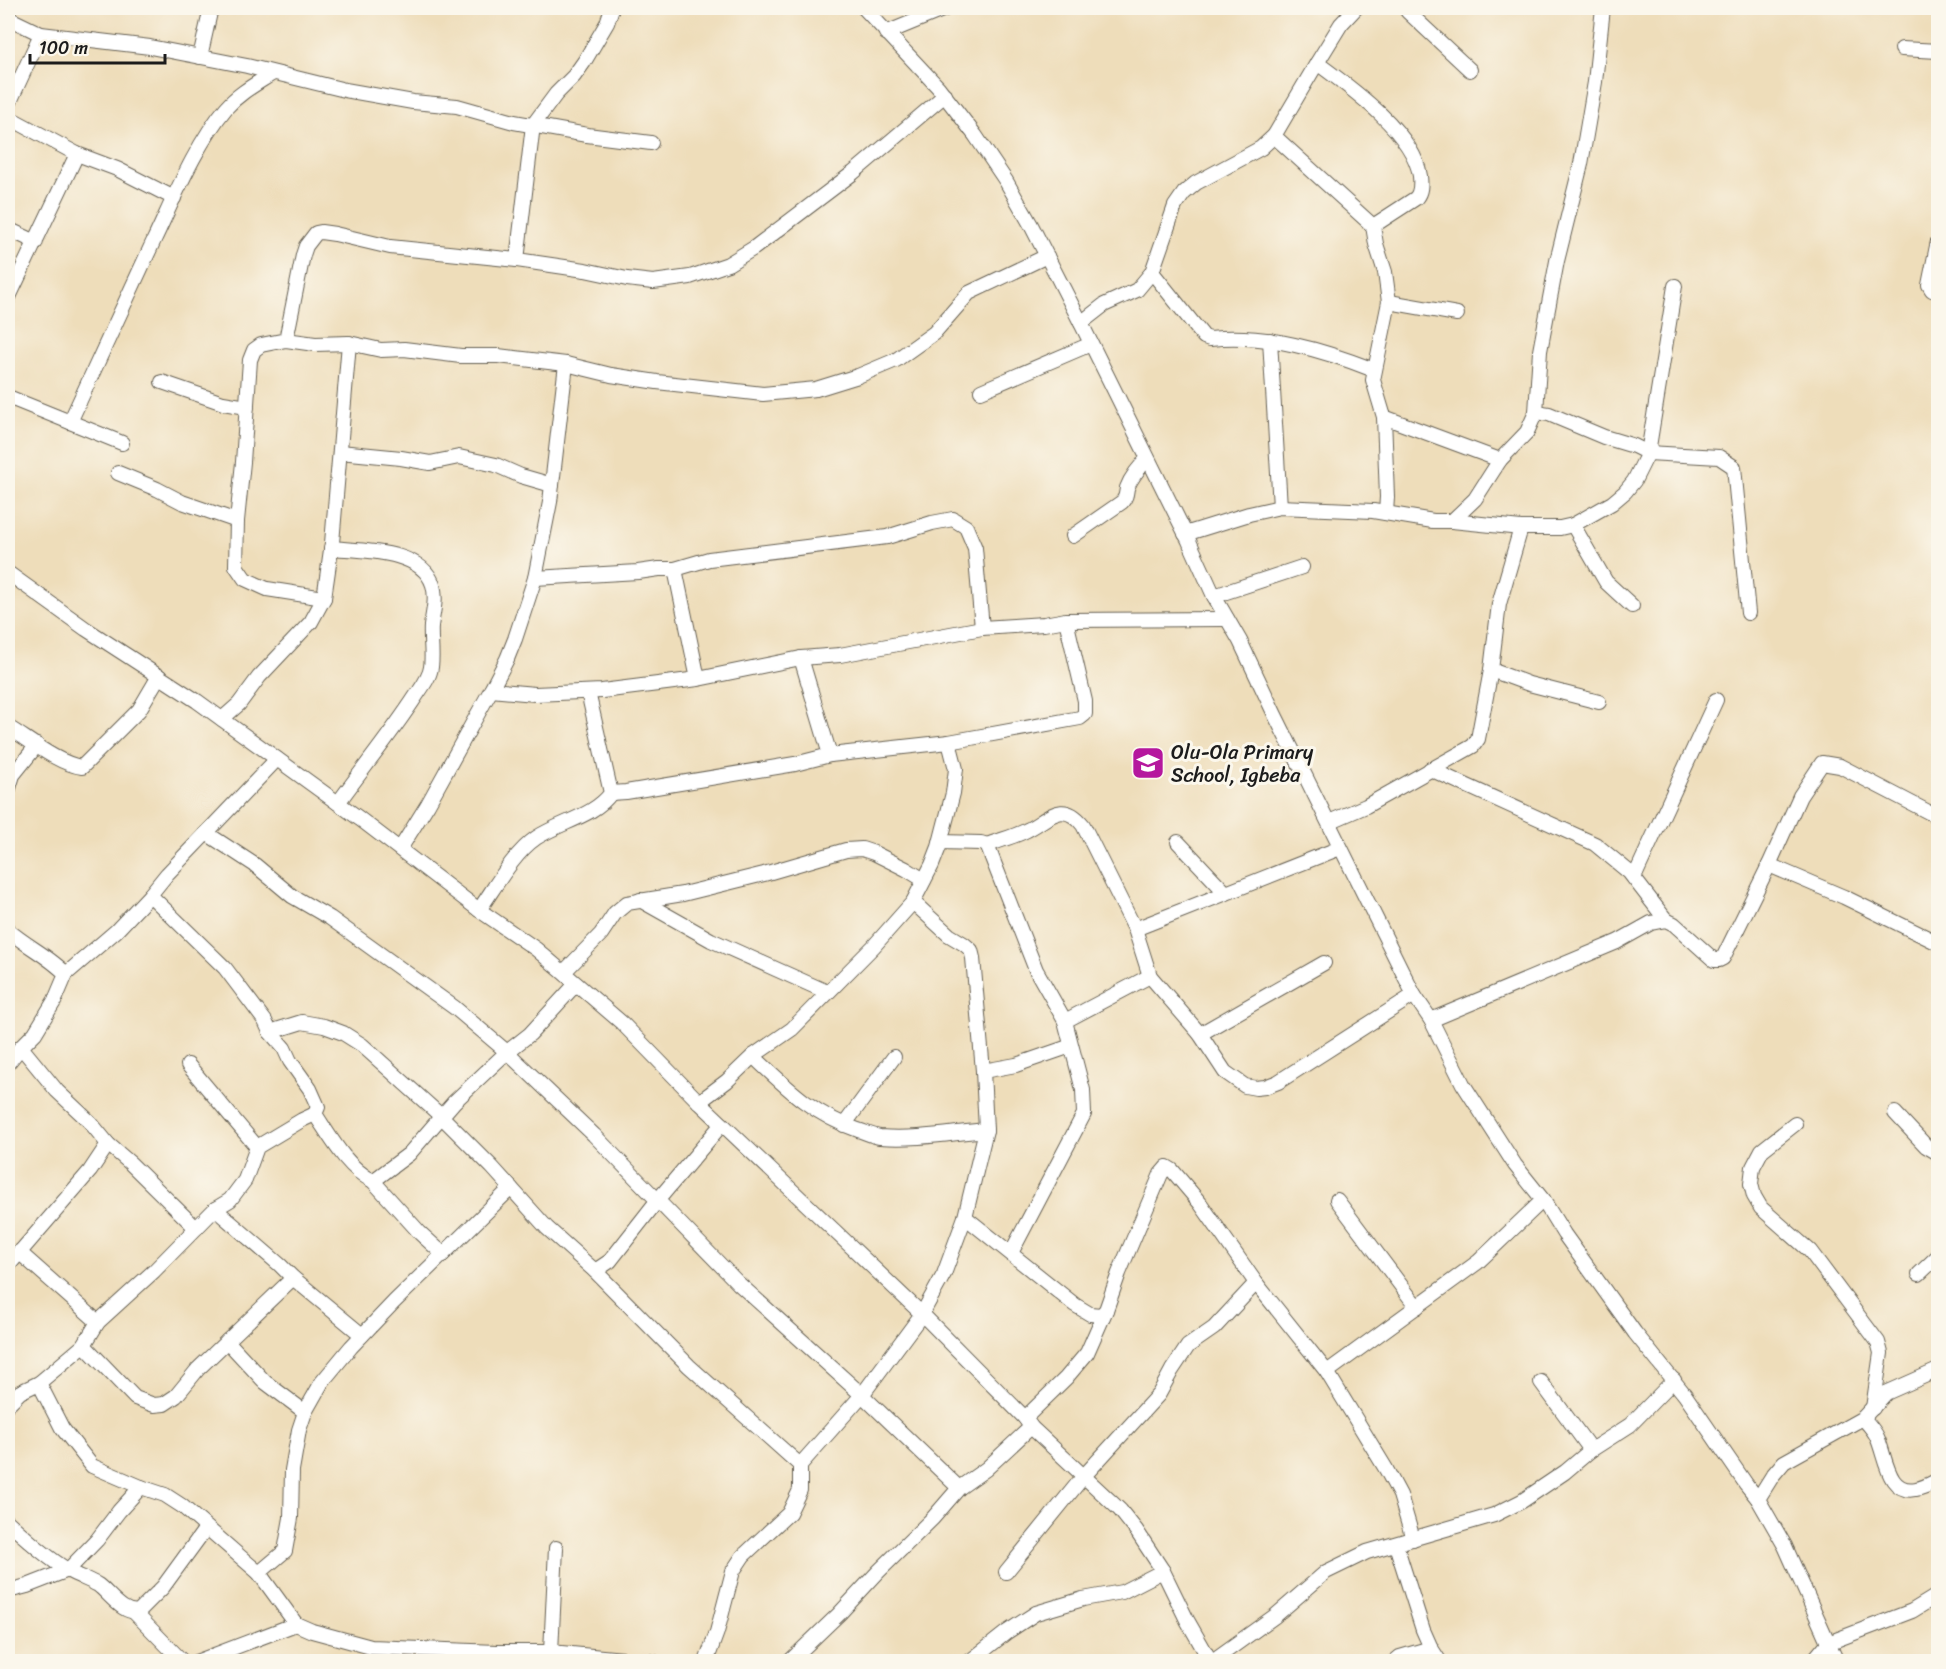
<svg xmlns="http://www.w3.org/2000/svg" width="1946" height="1669" font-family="Sriracha,sans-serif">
<rect width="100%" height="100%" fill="#fbf7ec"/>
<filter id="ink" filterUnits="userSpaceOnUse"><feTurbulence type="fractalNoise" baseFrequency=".0167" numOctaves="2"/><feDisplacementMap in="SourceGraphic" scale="12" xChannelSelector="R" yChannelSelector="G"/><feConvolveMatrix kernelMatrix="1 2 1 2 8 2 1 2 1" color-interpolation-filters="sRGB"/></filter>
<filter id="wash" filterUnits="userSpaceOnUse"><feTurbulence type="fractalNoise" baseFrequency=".008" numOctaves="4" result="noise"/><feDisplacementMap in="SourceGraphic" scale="24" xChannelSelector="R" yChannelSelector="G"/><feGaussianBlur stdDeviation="1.35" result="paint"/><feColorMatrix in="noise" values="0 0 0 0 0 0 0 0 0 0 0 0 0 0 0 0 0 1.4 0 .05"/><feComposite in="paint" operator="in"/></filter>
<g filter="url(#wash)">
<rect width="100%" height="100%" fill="#eeddba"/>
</g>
<g filter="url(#ink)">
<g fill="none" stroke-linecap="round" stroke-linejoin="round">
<defs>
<g id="minor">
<polyline points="864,8 938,87 975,135 1006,181 1031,225 1081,323 1189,541 1214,596 1240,641 1275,715 1404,975 1414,995 1431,1020 1463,1084 1515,1165 1543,1200 1564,1234 1635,1333 1685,1395 1746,1484 1758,1499 1785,1546 1837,1662"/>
<path d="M1356,8L1341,24L1317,63C1351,88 1414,133 1420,176C1421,185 1421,192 1416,198L1373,226"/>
<polyline points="1410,8 1408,12 1470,70"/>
<polyline points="8,18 41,34 150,47 247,66 345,90 413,102 457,106 514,122 587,135 651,143"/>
<polyline points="886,33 947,8"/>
<polyline points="1902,49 1938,51"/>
<polyline points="200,57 211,8"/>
<polyline points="8,106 41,34"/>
<polyline points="8,117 77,154 117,169 174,198"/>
<polyline points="1274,136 1373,226 1376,244 1385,272 1389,302 1373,380 1384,417 1387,497 1386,513"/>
<polyline points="8,229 36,242"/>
<polyline points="1938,241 1929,285 1932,290 1938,292"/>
<polyline points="517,260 533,125 556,94 574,76 584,62 607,23 612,8"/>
<path d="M1152,272L1204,337L1210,339C1266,333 1323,350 1374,370"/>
<polyline points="8,299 77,154"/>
<polyline points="1389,302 1457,314"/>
<polyline points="1081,323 1104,305 1137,290 1152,272 1175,206 1184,193 1196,183 1261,148 1274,136 1317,63"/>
<polyline points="286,340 303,255 306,246 316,233 321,232 335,234 390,247 517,260 585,270 627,279 653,282 690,277 728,264 754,248 853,173 945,95"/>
<polyline points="1270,340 1280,507"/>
<polyline points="162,382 223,403 247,407"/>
<polyline points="981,391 1091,344"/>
<polyline points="8,397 122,443"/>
<polyline points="1536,412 1549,414 1604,437 1634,446 1648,453 1719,457 1734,467 1748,613"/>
<polyline points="1384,417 1500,460"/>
<path d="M70,422C98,362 126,301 154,240C174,198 196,144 226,108C239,93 256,84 273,73"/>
<polyline points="340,452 401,458 430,463 459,457 496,465 521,476 552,485"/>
<polyline points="118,473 157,489 182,502 237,521"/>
<polyline points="1452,521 1475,499 1500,460 1527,432 1536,412 1540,351 1557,261 1581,164 1595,82 1603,8"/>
<polyline points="1573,525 1606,582 1632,606"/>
<polyline points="1185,534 1249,514 1280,507 1373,511 1433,521 1452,521 1521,528 1560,528 1573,525 1612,503 1625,492 1634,481 1648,453 1675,286"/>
<path d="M1073,536L1122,502C1126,497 1126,495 1127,488C1131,477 1139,468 1147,459"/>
<path d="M331,548C361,551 422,549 433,585C437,599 433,612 431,626C430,639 433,654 431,667C430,677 422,687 416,696C392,733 364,767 338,803"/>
<polyline points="675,569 698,679"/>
<polyline points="8,573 86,629 197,701 360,819 479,910 536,949 622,1023 699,1102 922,1314 1025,1418 1031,1427 1120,1510 1136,1530 1163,1571 1187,1620 1211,1662"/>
<polyline points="535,578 638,572 659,569 675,569 709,559 887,537 932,523 953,519 966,527 975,548 982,628"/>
<polyline points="1214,596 1302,567"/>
<polyline points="324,598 267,589 245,579 236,566 237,521 243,462 250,360 254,350 261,345 286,340 315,344 349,343 381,350 404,349 461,356 498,356 566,364 611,375 657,382 763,394 816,389 858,376 896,360 934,333 969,293 1047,256"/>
<polyline points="801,658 830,755"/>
<polyline points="1491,670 1529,684 1599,702"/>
<polyline points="491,690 535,694 602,691 698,679 801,658 840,655 982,628 1044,624 1066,620 1227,619"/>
<polyline points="222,719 239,704 259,677 311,622 324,598 332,543 349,343"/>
<path d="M8,727C28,739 58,764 82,767L139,710L159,676"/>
<polyline points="1430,769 1595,844 1629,872 1666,920"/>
<polyline points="8,791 13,775 37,745"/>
<polyline points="611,793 626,792 795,764 830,755 949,742 1080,718 1085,714 1085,701 1066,620"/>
<polyline points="1329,822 1366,806 1473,746 1478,739 1491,670 1499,604 1521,528"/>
<polyline points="206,833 255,865 292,896 330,918 455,1008 507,1052 594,1135 738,1283 862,1395 959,1488"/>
<polyline points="940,842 981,843 987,845 1036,970 1065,1021 1083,1090 1084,1114 1011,1253"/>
<polyline points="1178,842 1226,893"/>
<path d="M987,845C1000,840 1014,837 1027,830C1049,819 1062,799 1083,825L1135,929L1150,976L1200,1034L1225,1072L1245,1086L1256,1088L1265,1087L1278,1082L1414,995"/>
<polyline points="400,849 428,804 491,690 507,659 515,639 535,578 550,502 566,364"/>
<polyline points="1769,865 1844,897 1938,943"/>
<polyline points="1634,878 1716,700"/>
<path d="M150,895L225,968L265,1021L270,1032L284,1048L290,1061L310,1089L318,1107L315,1114C331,1138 347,1168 373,1181L420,1233L443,1254"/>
<polyline points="640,900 711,940 827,992"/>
<path d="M479,910C495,887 514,853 536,838C560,822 595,816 611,793L588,692"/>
<polyline points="1135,929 1340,848"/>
<path d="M8,930C26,946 49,956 66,974"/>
<polyline points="564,972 601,934 615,913 627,903 683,894 764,874 846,850 862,849 874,853 906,869 924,880"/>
<polyline points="1431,1020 1617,942 1651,923 1666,920 1674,924 1714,960 1719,960 1723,958 1769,865 1800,796 1822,763 1840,766 1938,817"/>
<polyline points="1065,1021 1150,976"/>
<polyline points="270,1032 302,1022 324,1026 343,1033 362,1045 441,1116 492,1167 547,1228 595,1271 689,1366 800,1465"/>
<polyline points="1200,1034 1324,963"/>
<polyline points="21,1047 57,1091 90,1122 108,1144 130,1163 196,1228"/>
<path d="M753,1056C787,1088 812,1114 858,1130C865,1132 873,1136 880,1137C915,1140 952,1133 986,1130"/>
<polyline points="8,1063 21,1047 35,1033 55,1000 66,974 116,931 150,895 167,874 277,759"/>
<polyline points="188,1065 257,1147"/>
<polyline points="983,1071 1016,1065 1071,1046"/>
<polyline points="699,1102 727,1081 753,1056 792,1029 873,947 913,902 932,865 939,847 953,793 956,769 949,742"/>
<polyline points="1895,1113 1926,1146 1938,1153"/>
<polyline points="1795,1124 1762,1150 1753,1167 1751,1184 1754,1196 1761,1208 1810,1251 1878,1342 1881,1353 1873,1408"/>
<polyline points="844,1125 894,1057"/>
<polyline points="373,1181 409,1154 454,1102 507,1052 530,1034 576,984"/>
<polyline points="1337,1200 1417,1307"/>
<polyline points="215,1209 280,1265 293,1278 362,1335"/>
<polyline points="965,1217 1075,1305 1090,1314 1101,1315 1106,1310 1119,1273 1161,1174 1167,1167 1172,1170 1200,1203 1256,1283 1327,1372 1386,1469 1400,1495 1413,1539"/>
<polyline points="19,1252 98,1322"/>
<polyline points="8,1266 90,1171 108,1144"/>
<polyline points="595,1271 610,1261 657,1201 722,1124"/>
<polyline points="1919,1274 1938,1256"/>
<polyline points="227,1341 265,1382 305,1412"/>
<polyline points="84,1345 135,1398 154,1405 164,1404 176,1396 198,1369 293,1278"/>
<polyline points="1327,1372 1478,1262 1543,1200"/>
<polyline points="1541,1382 1591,1450"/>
<polyline points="39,1383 62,1428 92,1466 141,1487 165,1495 182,1506 259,1573 296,1624 312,1631 371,1647 497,1652 551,1652 654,1662"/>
<polyline points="8,1404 20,1392 39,1383 77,1351 84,1345 98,1322 154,1271 215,1209 230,1200 245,1180 257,1147 302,1120 315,1114"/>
<polyline points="1025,1418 1066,1378 1087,1353 1106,1310"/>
<path d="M1863,1418C1868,1424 1874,1430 1877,1437C1886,1456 1887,1495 1916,1489C1924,1488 1932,1483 1938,1480"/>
<polyline points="1758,1499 1773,1475 1784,1462 1863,1418 1886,1393 1938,1370"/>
<path d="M8,1522C27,1539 46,1557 69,1571C78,1576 89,1580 98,1585C110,1594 123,1615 139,1611L163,1587L206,1528"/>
<polyline points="1396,1545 1423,1630 1431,1648 1440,1662"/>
<polyline points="1006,1572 1083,1477 1159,1394 1172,1370 1188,1346 1214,1328 1256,1283"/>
<polyline points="259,1573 285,1551 291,1518 292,1470 299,1430 305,1412 322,1382 351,1347 394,1302 511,1188"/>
<polyline points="8,1591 27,1586 68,1570 97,1540 119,1511 141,1487"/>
<polyline points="134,1612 183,1662"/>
<polyline points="551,1652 556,1548"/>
<polyline points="196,1662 296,1624"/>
<polyline points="706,1662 717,1632 733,1571 743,1556 789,1513 800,1490 800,1465 862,1395 922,1314 944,1274 965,1217 986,1130 983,1071 973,958 971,950 964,944 949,935 913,902"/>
<polyline points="789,1662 839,1614 879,1571 933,1518 959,1488 986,1469 1031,1427"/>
<polyline points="969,1662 1007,1632 1036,1613 1083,1599 1122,1592 1163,1571"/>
<polyline points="1211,1662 1275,1616 1326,1572 1367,1552 1494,1515 1522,1501 1565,1472 1591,1450 1630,1425 1674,1380"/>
<polyline points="1394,1662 1400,1657 1431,1648"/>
<polyline points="1812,1662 1828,1643 1912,1611 1938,1595"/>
</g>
</defs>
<!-- minor casing -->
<use href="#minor" stroke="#666053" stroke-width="16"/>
<!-- minor -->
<use href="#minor" stroke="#fff" stroke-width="14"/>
</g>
</g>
<!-- icons -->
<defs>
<symbol id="school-square" viewBox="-11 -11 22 22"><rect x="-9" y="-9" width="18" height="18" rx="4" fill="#b5179e" stroke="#fbf7ec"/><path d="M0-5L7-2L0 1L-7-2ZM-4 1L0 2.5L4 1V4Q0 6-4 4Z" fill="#fff"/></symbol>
</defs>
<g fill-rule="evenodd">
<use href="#school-square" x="1129" y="744" width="38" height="38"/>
</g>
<g text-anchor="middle" stroke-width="6" stroke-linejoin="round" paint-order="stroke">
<!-- poi labels -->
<g font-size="20" fill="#1c1c1c" stroke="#fbf7ec" text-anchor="start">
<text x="1171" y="759">Olu-Ola Primary<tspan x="1171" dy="23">School, Igbeba</tspan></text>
</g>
</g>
<!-- margin -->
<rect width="1946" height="1669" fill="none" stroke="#fbf7ec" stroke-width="30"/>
<!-- scale -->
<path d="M30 54v9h135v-9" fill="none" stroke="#1c1c1c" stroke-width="3"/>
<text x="39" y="54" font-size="18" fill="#1c1c1c" stroke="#fbf7ec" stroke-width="4.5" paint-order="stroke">100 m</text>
</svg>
